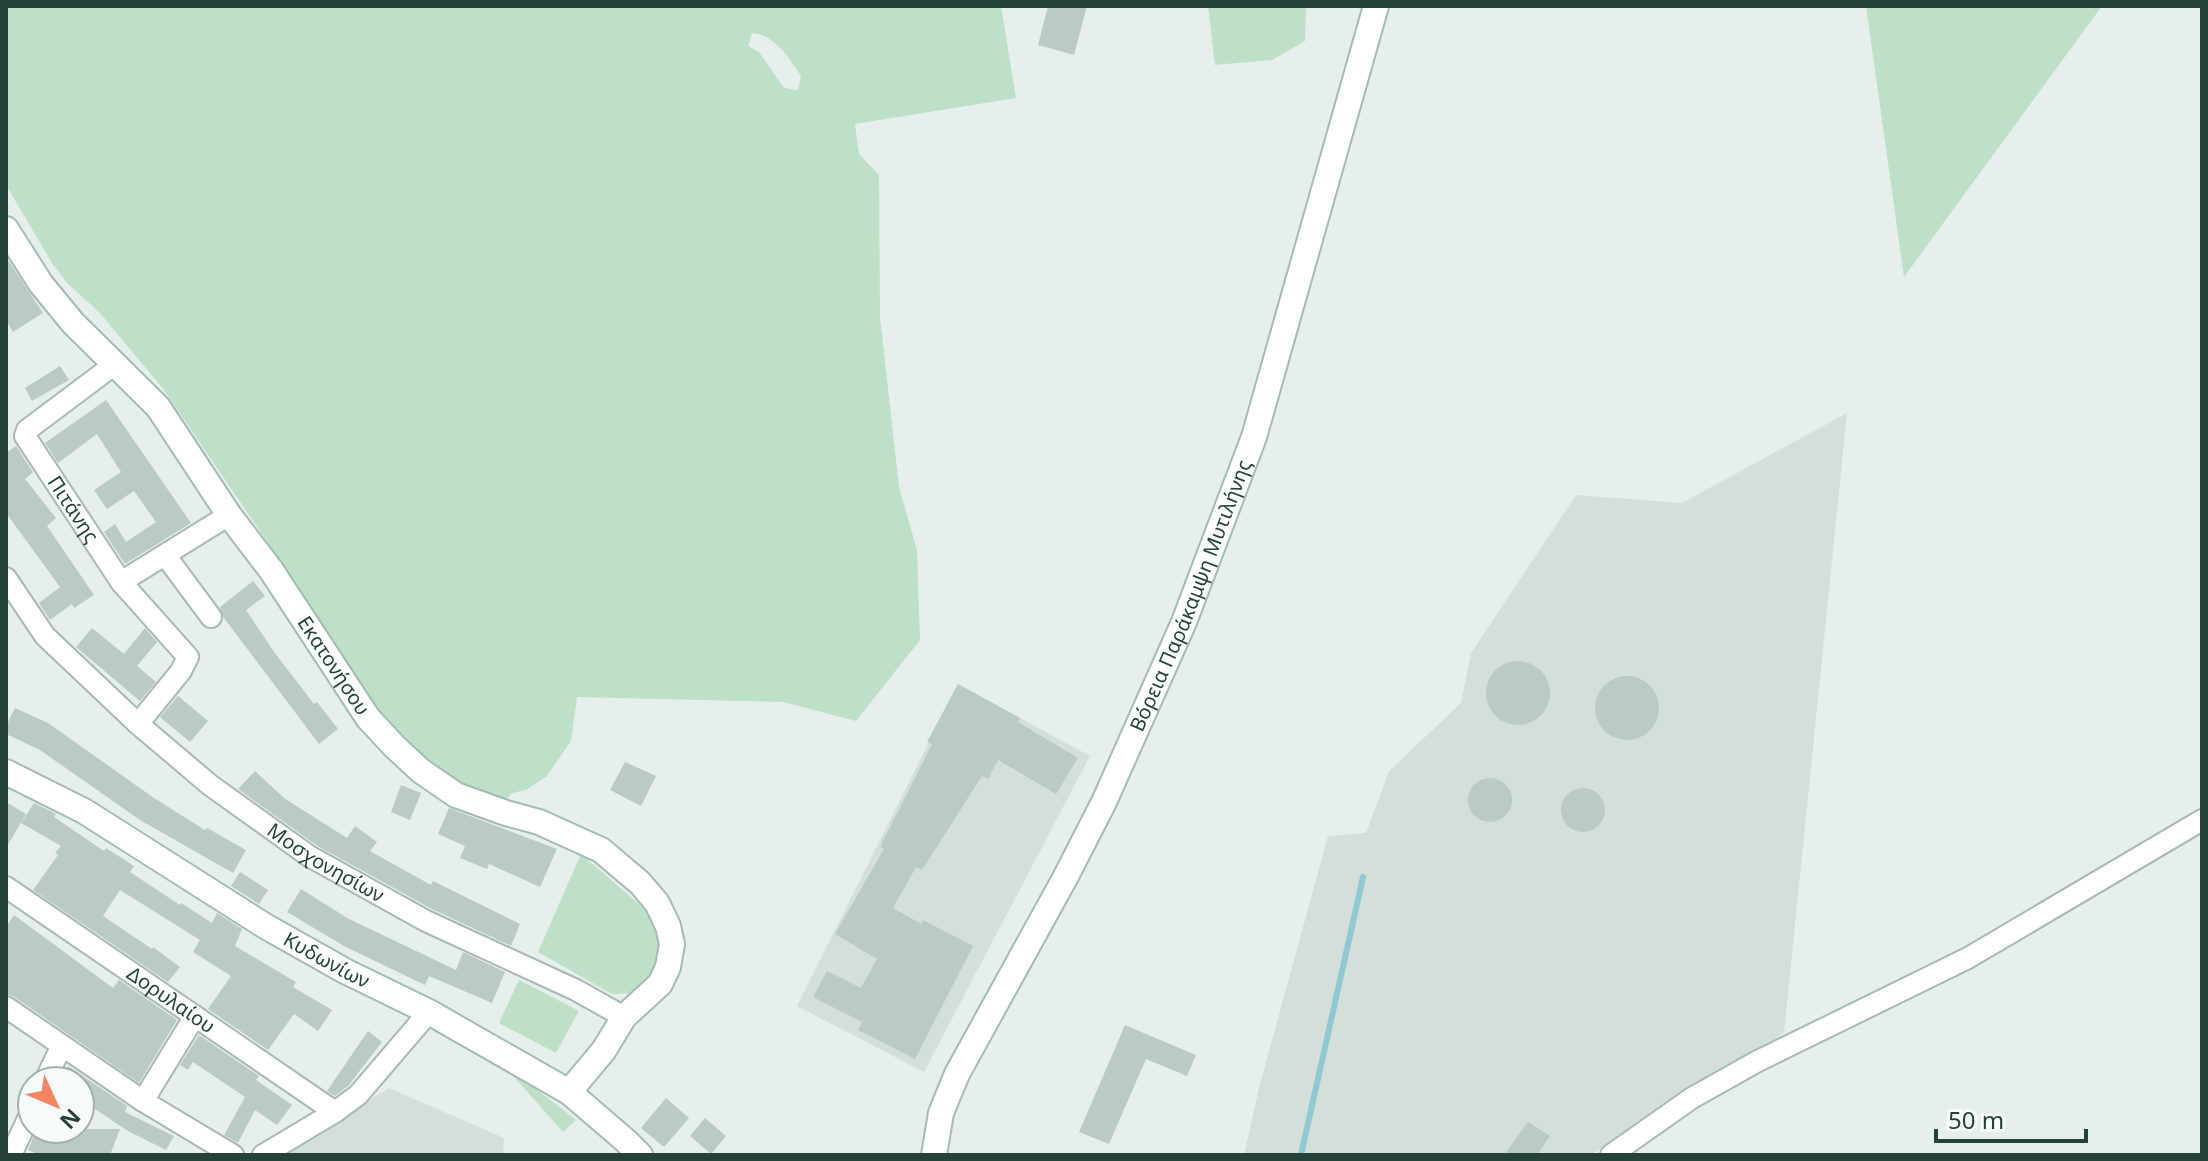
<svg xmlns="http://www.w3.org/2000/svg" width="2208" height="1161" font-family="'Noto Sans',sans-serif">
<rect width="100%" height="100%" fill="#e6efeb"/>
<!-- built -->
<g fill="#d4dfda">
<polygon points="1847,413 1784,1033 1590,1155 1244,1155 1259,1088 1328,836 1366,833 1389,771 1461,703 1471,653 1576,495 1682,503"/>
<polygon points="958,684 1090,756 924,1072 797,1006"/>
<polygon points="389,1088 504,1138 503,1155 279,1155"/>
</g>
<!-- green -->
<g fill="#bfe0c8" fill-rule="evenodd">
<path d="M6,6H1001L1016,98L855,124L859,154L879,175L880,317L899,487L917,550L920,640L856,721L783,702L577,697L571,741L547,776L526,790L512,793L504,802L455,783L416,753L380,716L285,568L164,390L99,312L68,284L52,263L6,185ZM752,33C775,35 789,58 801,76L798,90L784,88L759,52L748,46Z"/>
<polygon points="1208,6 1306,6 1305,41 1272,60 1215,65"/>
<polygon points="1866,6 2102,6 1904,277"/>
<polygon points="581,854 654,917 666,953 644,993 612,994 538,952"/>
<polygon points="519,980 579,1011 556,1053 499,1023"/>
<polygon points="499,1060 576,1120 563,1132"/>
</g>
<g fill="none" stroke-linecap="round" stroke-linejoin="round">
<!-- stream -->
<polyline stroke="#8ec9d4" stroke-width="6" points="1301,1155 1363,877"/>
</g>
<!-- building -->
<g fill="#bbcac4">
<polygon points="1048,6 1087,6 1074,55 1038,45"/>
<polygon points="6,257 43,313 13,332 6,320"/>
<polygon points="60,366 69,380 32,401 25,388"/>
<polygon points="106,400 191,523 125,564 104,532 115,524 126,542 156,522 134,491 107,509 94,490 121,472 97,434 58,463 45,443"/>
<polygon points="16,446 33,472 25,479 56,518 47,526 94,595 74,608 72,604 50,620 39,603 60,587 6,513 6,453"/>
<polygon points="253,581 265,596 246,610 274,652 314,704 317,702 338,729 319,744 224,618 220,607"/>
<polygon points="92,628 124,654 145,628 157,642 137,666 156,682 140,701 76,647"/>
<circle cx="1518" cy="693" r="32"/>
<circle cx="1627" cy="708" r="32"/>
<polygon points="958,684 1020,718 1018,722 1078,758 1056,794 998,760 988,779 982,776 922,870 916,867 893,908 921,924 923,920 973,946 915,1059 858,1030 862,1022 813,997 827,971 861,988 877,959 835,934 884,849 880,847 932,744 927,742"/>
<polygon points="178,696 208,721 190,742 160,717"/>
<polygon points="15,708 48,723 154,798 205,830 207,828 246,850 233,873 140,820 40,750 6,734 6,726"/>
<polygon points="625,762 656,776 641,806 610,790"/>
<polygon points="255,771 284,798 347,838 355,826 377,842 370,851 431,885 433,881 520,924 511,946 432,909 316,845 238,789"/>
<circle cx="1490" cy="800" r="22"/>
<polygon points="401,785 421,793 410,820 391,812"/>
<circle cx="1583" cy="810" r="22"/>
<polygon points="6,802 26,814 6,848"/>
<polygon points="34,803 56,814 54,817 104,851 106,848 134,866 130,872 180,905 181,903 212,923 217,913 242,929 235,946 296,982 293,987 332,1010 318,1031 294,1014 268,1050 208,1009 231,976 193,952 200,940 120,890 103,916 152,949 153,947 180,967 168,982 33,890 58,855 55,853 61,846 21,823"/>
<polygon points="449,808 557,849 540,887 489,864 487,869 460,858 465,846 438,834"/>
<polygon points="240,872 268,890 259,904 231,886"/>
<polygon points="301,889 349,919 456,970 463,952 505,972 492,1003 429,976 425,985 344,946 287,912"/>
<polygon points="14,915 113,988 119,980 177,1020 139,1083 13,996 6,994 6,927"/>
<polygon points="1125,1025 1196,1055 1187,1076 1146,1059 1109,1144 1079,1132"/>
<polygon points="368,1031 382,1042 349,1085 335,1096 327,1091"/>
<polygon points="199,1035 259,1076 256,1080 292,1105 277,1125 255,1110 238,1143 224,1135 245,1097 193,1062 188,1070 180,1065"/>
<polygon points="68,1066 127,1106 125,1112 174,1136 166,1150 128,1131 80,1099 80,1081 59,1081"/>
<polygon points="666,1098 689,1118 664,1147 641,1128"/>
<polygon points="705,1118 726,1136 711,1154 690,1136"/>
<polygon points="1528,1122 1550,1136 1537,1155 1504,1155"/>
<polygon points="37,1129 120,1129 110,1155 39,1155 28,1150"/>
</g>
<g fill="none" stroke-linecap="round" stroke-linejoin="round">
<defs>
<g id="street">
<path id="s1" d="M115,364L27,430L25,436L121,582L188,657L181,671L138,724"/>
<polyline points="165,555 211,617"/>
<path id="s2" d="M6,578L45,636L138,724L210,785L309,856L426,921L576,990L624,1017"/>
<polyline points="121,582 229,515"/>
<path id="s3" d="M6,887L335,1112"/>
<polyline points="6,1007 143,1101 233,1155"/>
<polyline points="45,1081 61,1047"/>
<polyline points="143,1101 195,1016"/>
<polyline points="11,1155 32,1110"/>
<polyline points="263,1155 335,1112 358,1095 429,1012"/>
<polyline points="1611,1155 1692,1098 1756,1062 1968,958 2202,820"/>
</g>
<g id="secondary">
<path id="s4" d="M6,229L41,284L73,323L158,407L229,515L271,570L368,718L394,746L421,771L456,795L506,813L539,822L601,850L640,883L657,903L668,926L672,944L668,967L660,984L624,1017L604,1050L569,1092"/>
<path id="s5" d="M6,772L84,811L265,926L345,971L429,1012L569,1092L626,1141L640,1155"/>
<path id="s6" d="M934,1155L941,1113L957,1074L1065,878L1104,802L1184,622L1254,437L1376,6"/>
</g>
</defs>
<!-- street casing -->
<use href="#street" stroke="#a8b8b2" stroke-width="24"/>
<!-- secondary casing -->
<use href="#secondary" stroke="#a4bbb3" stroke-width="28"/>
<!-- street -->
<use href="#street" stroke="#fff" stroke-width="20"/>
<!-- secondary -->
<use href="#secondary" stroke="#fff" stroke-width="24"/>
</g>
<g text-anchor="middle" stroke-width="6" stroke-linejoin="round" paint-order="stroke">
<!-- street labels -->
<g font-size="20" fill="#24423a" stroke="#f7fbf9">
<text dy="7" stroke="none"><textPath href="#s1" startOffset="204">Πιτάνης</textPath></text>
<text dy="7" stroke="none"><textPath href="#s6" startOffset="618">Βόρεια Παράκαμψη Μυτιλήνης</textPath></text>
<text dy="7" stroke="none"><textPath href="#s4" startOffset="548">Εκατονήσου</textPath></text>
<text dy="7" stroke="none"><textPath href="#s2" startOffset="432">Μοσχονησίων</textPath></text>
<text dy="7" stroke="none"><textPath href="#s5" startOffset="372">Κυδωνίων</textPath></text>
<text dy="7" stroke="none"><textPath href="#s3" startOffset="200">Δορυλαίου</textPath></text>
</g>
</g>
<!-- border -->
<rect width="2208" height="1161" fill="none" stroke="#24423a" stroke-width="16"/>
<!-- north arrow -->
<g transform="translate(56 1105) rotate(134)"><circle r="38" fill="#f7fbf9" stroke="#a3b1ad" stroke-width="2"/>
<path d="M0-6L14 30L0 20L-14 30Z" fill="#f4845f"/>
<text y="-12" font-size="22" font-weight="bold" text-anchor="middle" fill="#24423a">N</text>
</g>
<!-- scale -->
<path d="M1936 1129v12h150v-12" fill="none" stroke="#24423a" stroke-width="4"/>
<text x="1948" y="1129" font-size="24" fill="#24423a" stroke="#f7fbf9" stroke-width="6" paint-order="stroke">50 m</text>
</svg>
